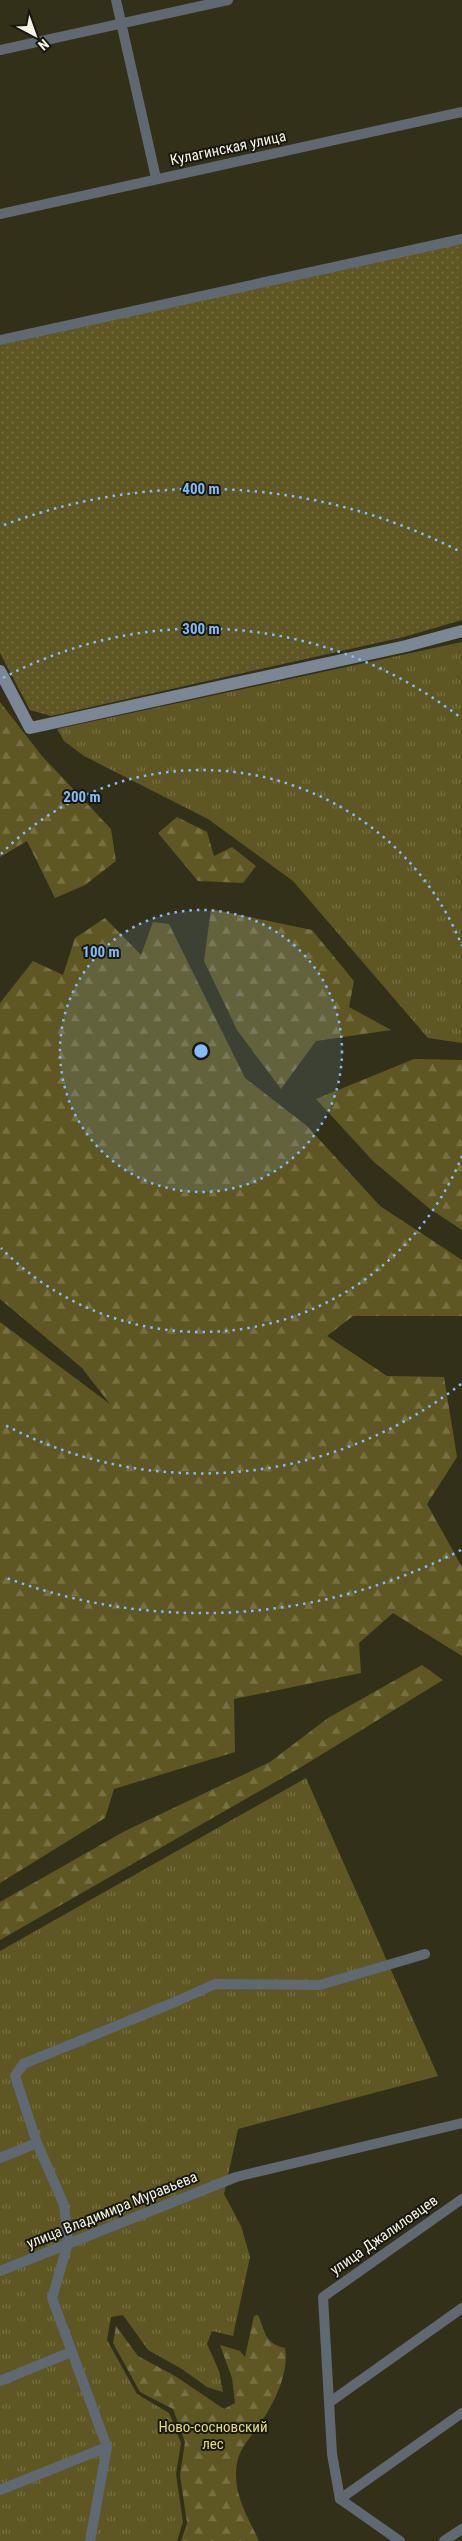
<svg xmlns="http://www.w3.org/2000/svg" width="462" height="2541" font-family="'Roboto Condensed',sans-serif">
<defs>
<pattern id="grass-tufts" width="24" height="20" patternUnits="userSpaceOnUse" patternTransform="scale(1.25)"><rect width="24" height="20" fill="#5e5723"/><path d="M3 7l-1-3M5 7V3M7 7l1-3M15 17l-1-3M17 17v-4M19 17l1-3" fill="none" stroke="#767043"/></pattern>
<pattern id="forest-firs" width="22" height="20" patternUnits="userSpaceOnUse" patternTransform="scale(1.25)"><rect width="22" height="20" fill="#5e5723"/><path d="M5 1l3.5 6h-7zM16 11l3.5 6h-7z" fill="#767043"/></pattern>
<pattern id="park-dots" width="8" height="8" patternUnits="userSpaceOnUse" patternTransform="scale(1.25)"><rect width="8" height="8" fill="#5e5723"/><path d="M2 2h.1M6 6h.1" fill="none" stroke="#767043" stroke-width="1.8" stroke-linecap="round"/></pattern>
</defs>
<rect width="100%" height="100%" fill="#333019"/>
<!-- grass -->
<g fill="url(#grass-tufts)">
<polygon points="462,642 462,1043 428,1038 293,881 208,819 84,756 64,741 57,729"/>
<polygon points="306,1778 438,2076 238,2129 224,2194 241,2226 250,2257 233,2336 212,2331 207,2344 219,2371 223,2392 207,2387 182,2369 148,2350 123,2315 111,2317 107,2340 137,2394 169,2413 181,2443 176,2474 183,2522 177,2541 0,2541 0,1951"/>
</g>
<!-- forest -->
<g fill="url(#forest-firs)">
<polygon points="0,702 42,756 111,829 116,861 85,885 55,898 27,841 0,857"/>
<polygon points="177,817 207,832 214,856 232,847 256,866 243,883 198,881 158,833"/>
<polygon points="211,909 312,930 354,981 349,1007 391,1030 316,1041 281,1089 237,1030 204,961"/>
<polygon points="105,918 141,955 153,922 169,924 245,1078 307,1126 380,1206 462,1260 462,1316 353,1316 327,1336 387,1376 444,1377 457,1457 427,1504 462,1567 462,1656 393,1613 359,1643 361,1673 234,1699 235,1752 114,1789 105,1818 0,1883 0,1322 110,1404 82,1368 0,1299 0,1003 33,961 63,975 75,938"/>
<polygon points="414,1059 462,1060 462,1230 430,1209 373,1161 316,1099"/>
<polygon points="422,1665 443,1680 298,1769 0,1940 0,1902 125,1831 270,1762 328,1718"/>
<path d="M258,2315C266,2333 264,2343 285,2348C289,2371 276,2400 263,2419C250,2441 236,2447 236,2476C236,2499 250,2521 259,2541H181L187,2523L180,2475L185,2442L173,2409L140,2392L113,2343L116,2326L138,2356L175,2376L224,2409L235,2403L232,2378L220,2345L240,2351L245,2357L254,2316Z"/>
</g>
<!-- park -->
<polygon fill="url(#park-dots)" points="462,243 462,620 404,637 51,716 30,710 0,653 0,345"/>
<g fill="none" stroke-linecap="round" stroke-linejoin="round">
<!-- street -->
<g stroke="#606871" stroke-width="10">
<polyline points="116,0 156,178"/>
<polyline points="0,50 228,0"/>
<polyline points="0,214 462,112"/>
<polyline points="0,340 462,239"/>
<polyline points="0,2158 37,2143"/>
<polyline points="0,2271 236,2177 462,2123"/>
<polyline points="0,2381 71,2352"/>
<polyline points="330,2402 462,2308"/>
<polyline points="107,2447 52,2298 68,2243 64,2205 37,2143 15,2076 23,2064 175,2002 215,1984 320,1985 425,1954"/>
<polyline points="0,2490 107,2447"/>
<polyline points="340,2499 462,2413"/>
<polyline points="90,2541 107,2447"/>
<polyline points="400,2541 340,2499 332,2454 323,2297 462,2199"/>
<polyline points="444,2541 462,2529"/>
</g>
<!-- secondary -->
<polyline stroke="#7b8795" stroke-width="12" points="0,671 30,728 406,646 462,631"/>
</g>
<!-- distance rings -->
<circle cx="201" cy="1051" r="141" fill="#86bbfb" fill-opacity=".12"/>
<g fill="none" stroke="#86bbfb" stroke-width="2.5" stroke-dasharray="2.5 5">
<circle cx="201" cy="1051" r="141"/>
<path d="M462 1156A281 281 0 0 1 1 1248M1 854A281 281 0 0 1 462 946"/>
<path d="M461 1384A422 422 0 0 1 3 1424M3 678A422 422 0 0 1 461 718"/>
<path d="M461 1550A562 562 0 0 1 4 1577M4 525A562 562 0 0 1 461 552"/>
</g>
<g text-anchor="middle" stroke-width="4" stroke-linejoin="round" paint-order="stroke">
<!-- street labels -->
<g font-size="15" fill="#f5f4e6" stroke="#19180e">
<text transform="translate(228 148) rotate(-12)" y="5">Кулагинская улица</text>
<text transform="translate(112 2210) rotate(-22)" y="5">улица Владимира Муравьева</text>
<text transform="translate(384 2235) rotate(-35)" y="5">улица Джалиловцев</text>
</g>
<!-- park labels -->
<g font-size="15" fill="#e6db7c" stroke="#19180e">
<text x="213" y="2432">Ново-сосновский<tspan x="213" dy="17">лес</tspan></text>
</g>
</g>
<circle cx="201" cy="1051" r="8" fill="#86bbfb" stroke="#19180e" stroke-width="2.5"/>
<g font-size="15" text-anchor="middle" font-weight="bold" fill="#86bbfb" stroke="#19180e" stroke-width="4" stroke-linejoin="round" paint-order="stroke">
<text x="201" y="494">400 m</text>
<text x="201" y="634">300 m</text>
<text x="82" y="802">200 m</text>
<text x="101" y="957">100 m</text>
</g>
<!-- north arrow -->
<g transform="translate(35 35) rotate(139)" stroke="#19180e" stroke-width="4" paint-order="stroke">
<path d="M0-4L9 19L0 12L-9 19Z" fill="#f5f4e6"/>
<text y="-8" font-size="14" font-weight="bold" text-anchor="middle" fill="#f5f4e6">N</text>
</g>
</svg>
